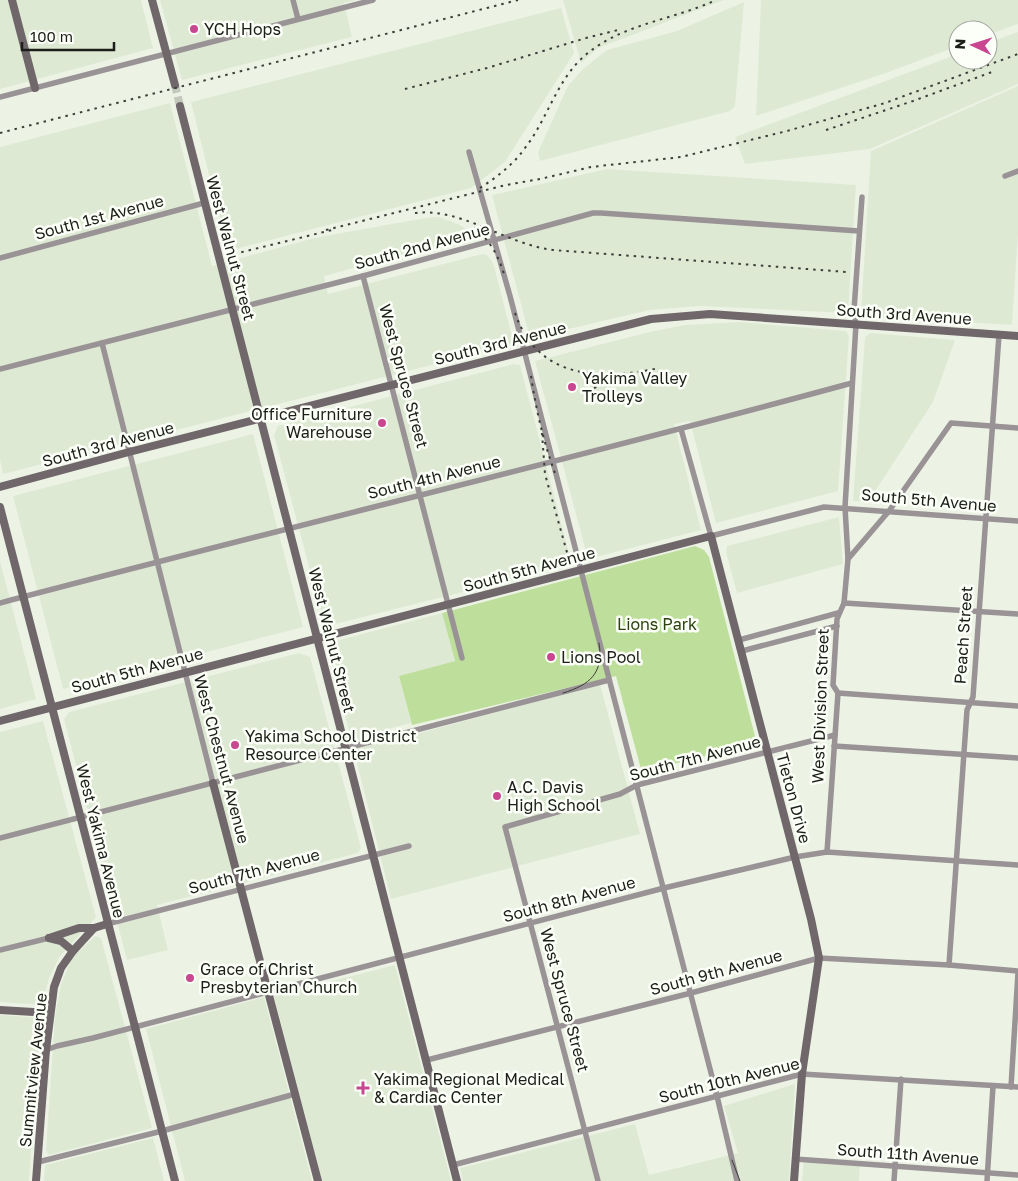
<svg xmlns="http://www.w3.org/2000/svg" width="1018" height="1181" font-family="'Golos Text',sans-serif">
<rect width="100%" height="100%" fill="#ecf3e5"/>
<!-- built -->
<g fill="#dee9d4">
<polygon points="0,0 141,0 153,48 0,89"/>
<polygon points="160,0 356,0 344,3 352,37 182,80"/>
<polygon points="563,0 724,0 598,48 581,63"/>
<polygon points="761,0 1018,0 1018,24 988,35 988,30 958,30 958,46 886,73 756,116"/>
<polygon points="744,2 735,106 730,111 540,161 538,152 568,86 584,68 607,50 677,31"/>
<polygon points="561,8 574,53 505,162 471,188 228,251 191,102"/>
<polygon points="1018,32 1018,84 870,149 745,164 735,137 958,54 958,60 988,60 988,43"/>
<polygon points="1018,86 1018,234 1012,325 865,316 861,312 871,151"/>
<polygon points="170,103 212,266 314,238 425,218 439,217 458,224 477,235 324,276 328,294 482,254 487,255 491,260 494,266 514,344 3,474 0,460 0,147"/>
<polygon points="607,169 856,185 848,313 700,306 650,310 530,338 492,195"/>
<polygon points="739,322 846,331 849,336 838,491 716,523 690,421 674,424 701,530 588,559 535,361 654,331 685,325"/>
<polygon points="871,333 955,340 933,402 868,502 853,501 865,337"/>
<polygon points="514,364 520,365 571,561 567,566 331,625 324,623 274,435 278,426"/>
<polygon points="253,434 303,627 63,689 13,496"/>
<polygon points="839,517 843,564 737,593 726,552 727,546"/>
<polygon points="0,561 36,699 0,709"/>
<polygon points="442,613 455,661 399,676 411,723 388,729 391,741 600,684 640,834 391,899 329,651 332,642"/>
<polygon points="299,653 310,657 361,848 358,853 157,905 168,950 127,960 64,719 69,712"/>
<polygon points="43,721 96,917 60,956 49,978 42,1005 0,1002 0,732"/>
<polygon points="95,936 101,938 152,1128 49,1155 46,1150 55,1017 61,984 72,958"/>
<polygon points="395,965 451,1181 322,1181 274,996"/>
<polygon points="264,997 312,1181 185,1181 146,1029"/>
<polygon points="0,1015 40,1018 29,1181 0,1181"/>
<polygon points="795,1084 789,1181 463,1181 460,1168 635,1124 649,1175 738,1153 724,1106"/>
<polygon points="153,1138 164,1181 44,1181 45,1165"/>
<polygon points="804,1157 860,1161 859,1181 802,1181"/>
</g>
<!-- green -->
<polygon fill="#bedf9b" points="695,546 704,550 709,557 756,740 752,744 646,771 641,769 616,676 412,725 399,676 455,661 442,613"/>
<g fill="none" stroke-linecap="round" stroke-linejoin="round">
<!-- secondary-tunnel -->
<polyline stroke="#c2c8bc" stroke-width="8" stroke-dasharray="8 4" stroke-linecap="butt" points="175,85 180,106"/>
<!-- street -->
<g stroke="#999396" stroke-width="5.5">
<polyline points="293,0 298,19"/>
<polyline points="0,97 373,0"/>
<polyline points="469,152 510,296 717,1096 737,1181"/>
<polyline points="1005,176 1018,171"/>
<polyline points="0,258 204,203"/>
<polyline points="363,276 462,658"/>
<polyline points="102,343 213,783"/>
<polyline points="0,369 363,276 593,213 601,213 859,231"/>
<polyline points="681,429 711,536 824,507 1018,521"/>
<polyline points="848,559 889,511 951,423 1018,428"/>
<path d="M0,603C284,528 569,460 852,383"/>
<polyline points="844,603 1018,614"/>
<polyline points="739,640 838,613"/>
<polyline points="742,651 837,626"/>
<polyline points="838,693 1018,706"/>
<polyline points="834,746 1018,758"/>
<polyline points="0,838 609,680"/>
<polyline points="827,852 838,693 833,685 837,619 844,603 848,559 845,507 856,324 854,310 862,197"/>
<polyline points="107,924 409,846"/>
<polyline points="0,950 49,938"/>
<polyline points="949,965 967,710 973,697 999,335"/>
<polyline points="46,1050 57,1046 93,1038 664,888 795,857 827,852 1018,865"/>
<polyline points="427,1060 691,993 819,958 949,965 1018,971"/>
<polyline points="1011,1087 1018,973"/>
<polyline points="795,1159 1018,1175"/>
<polyline points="38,1162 162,1131 295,1094"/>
<polyline points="453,1165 802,1074 1018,1087"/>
<polyline points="598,1181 505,827 620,794 637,785 835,735"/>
<polyline points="894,1181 901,1079"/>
<polyline points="987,1181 993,1086"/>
</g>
<!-- secondary -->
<g stroke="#70676b" stroke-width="8">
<polyline points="12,0 35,88"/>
<polyline points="152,0 175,85"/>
<polyline points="180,106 457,1181"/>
<polyline points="0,487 129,452 651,319 710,314 1018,336"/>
<polyline points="0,507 175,1181"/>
<polyline points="0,721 711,536 811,919 819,958 802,1074 794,1181"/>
<polyline points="213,783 318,1181"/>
<polyline points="49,938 79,928 94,928"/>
<polyline points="49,938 61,941 73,951"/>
<polyline points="0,1010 50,1013"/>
<polyline points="36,1181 46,1050 54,987 61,968 73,951 94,928 107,924"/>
</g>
<!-- tram -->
<g stroke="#3c3f39" stroke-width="1">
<path d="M563,693C590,685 604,673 599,643"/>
<polyline points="732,1160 740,1181"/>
</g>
<!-- rail -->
<g stroke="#3c3f39" stroke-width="2" stroke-dasharray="2.5 5" stroke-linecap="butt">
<polyline points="405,89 487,68 586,38 618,30"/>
<polyline points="826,130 913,101 992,72"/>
<polyline points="0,133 518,0"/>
<path d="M480,188C497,177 513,165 525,148C546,121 555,86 579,61C616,24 671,21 716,0"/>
<path d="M415,213C461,207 505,244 553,250L847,272"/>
<path d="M474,228C490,240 498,255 504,274"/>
<polyline points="326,230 506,185 540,179 591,167 681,157 787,131 885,103 1018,54"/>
<polyline points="234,254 332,230"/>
<path d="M515,313C538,379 599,381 659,368"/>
<path d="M531,376C536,410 544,444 556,476"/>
<polyline points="594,388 625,376"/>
<polyline points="542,433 545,474 568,556"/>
</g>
</g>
<!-- markers -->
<g fill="#c84790" stroke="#fbfff7" stroke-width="2">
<circle cx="194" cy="29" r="5"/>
<circle cx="572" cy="387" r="5"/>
<circle cx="382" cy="423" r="5"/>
<circle cx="551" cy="657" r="5"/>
<circle cx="235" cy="745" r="5"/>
<circle cx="497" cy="796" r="5"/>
<circle cx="190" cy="978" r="5"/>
<path d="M360.5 1080.5h5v5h5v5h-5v5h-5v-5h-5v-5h5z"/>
</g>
<g text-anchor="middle" stroke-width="5" stroke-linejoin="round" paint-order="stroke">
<!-- poi labels -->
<g font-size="16" fill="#1c1e19" stroke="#fbfff7" text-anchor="start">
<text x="204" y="35">YCH Hops</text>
<text x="582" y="384">Yakima Valley<tspan x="582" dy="18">Trolleys</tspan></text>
<text x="372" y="420" text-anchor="end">Office Furniture<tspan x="372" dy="18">Warehouse</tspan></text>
<text x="561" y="663">Lions Pool</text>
<text x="245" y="742">Yakima School District<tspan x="245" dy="18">Resource Center</tspan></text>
<text x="507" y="793">A.C. Davis<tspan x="507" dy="18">High School</tspan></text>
<text x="200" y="975">Grace of Christ<tspan x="200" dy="18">Presbyterian Church</tspan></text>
<text x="374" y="1085">Yakima Regional Medical<tspan x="374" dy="18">&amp; Cardiac Center</tspan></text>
</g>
<!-- street labels -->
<g font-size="16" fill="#1c1e19" stroke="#fbfff7">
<text transform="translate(99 217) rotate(-15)" y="6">South 1st Avenue</text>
<text transform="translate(422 246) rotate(-15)" y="6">South 2nd Avenue</text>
<text transform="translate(231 248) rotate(75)" y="6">West Walnut Street</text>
<text transform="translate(904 314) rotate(4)" y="6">South 3rd Avenue</text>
<text transform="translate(500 343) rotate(-14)" y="6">South 3rd Avenue</text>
<text transform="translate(404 376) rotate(75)" y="6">West Spruce Street</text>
<text transform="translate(108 444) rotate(-15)" y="6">South 3rd Avenue</text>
<text transform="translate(434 477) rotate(-14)" y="6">South 4th Avenue</text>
<text transform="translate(929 500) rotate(5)" y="6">South 5th Avenue</text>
<text transform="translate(529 569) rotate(-15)" y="6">South 5th Avenue</text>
<text transform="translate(963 635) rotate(-86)" y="6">Peach Street</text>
<text transform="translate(332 640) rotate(76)" y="6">West Walnut Street</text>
<text transform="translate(137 670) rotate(-15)" y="6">South 5th Avenue</text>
<text transform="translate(820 706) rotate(-88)" y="6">West Division Street</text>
<text transform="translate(695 758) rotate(-15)" y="6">South 7th Avenue</text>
<text transform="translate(222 759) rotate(75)" y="6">West Chestnut Avenue</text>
<text transform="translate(794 798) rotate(75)" y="6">Tieton Drive</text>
<text transform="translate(101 841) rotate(76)" y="6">West Yakima Avenue</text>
<text transform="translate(254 871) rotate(-15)" y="6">South 7th Avenue</text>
<text transform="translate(569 899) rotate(-15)" y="6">South 8th Avenue</text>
<text transform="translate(716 972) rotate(-15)" y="6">South 9th Avenue</text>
<text transform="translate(565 1000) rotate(75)" y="6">West Spruce Street</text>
<text transform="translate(33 1070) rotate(-84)" y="6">Summitview Avenue</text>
<text transform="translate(729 1080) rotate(-14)" y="6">South 10th Avenue</text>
<text transform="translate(908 1154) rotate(4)" y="6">South 11th Avenue</text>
</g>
<!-- park labels -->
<g font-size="16" fill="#2c410e" stroke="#fbfff7">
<text x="657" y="630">Lions Park</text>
</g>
</g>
<!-- north arrow -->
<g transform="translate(973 45) rotate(274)"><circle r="24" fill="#fbfff7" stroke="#a2a59e"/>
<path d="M0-4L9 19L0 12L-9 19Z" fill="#c84790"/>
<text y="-8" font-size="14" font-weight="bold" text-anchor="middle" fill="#1c1e19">N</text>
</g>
<!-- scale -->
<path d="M22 42v8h92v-8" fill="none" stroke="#1c1e19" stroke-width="2.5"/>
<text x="30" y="42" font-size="15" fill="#1c1e19" stroke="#fbfff7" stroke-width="4" paint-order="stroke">100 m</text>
</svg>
